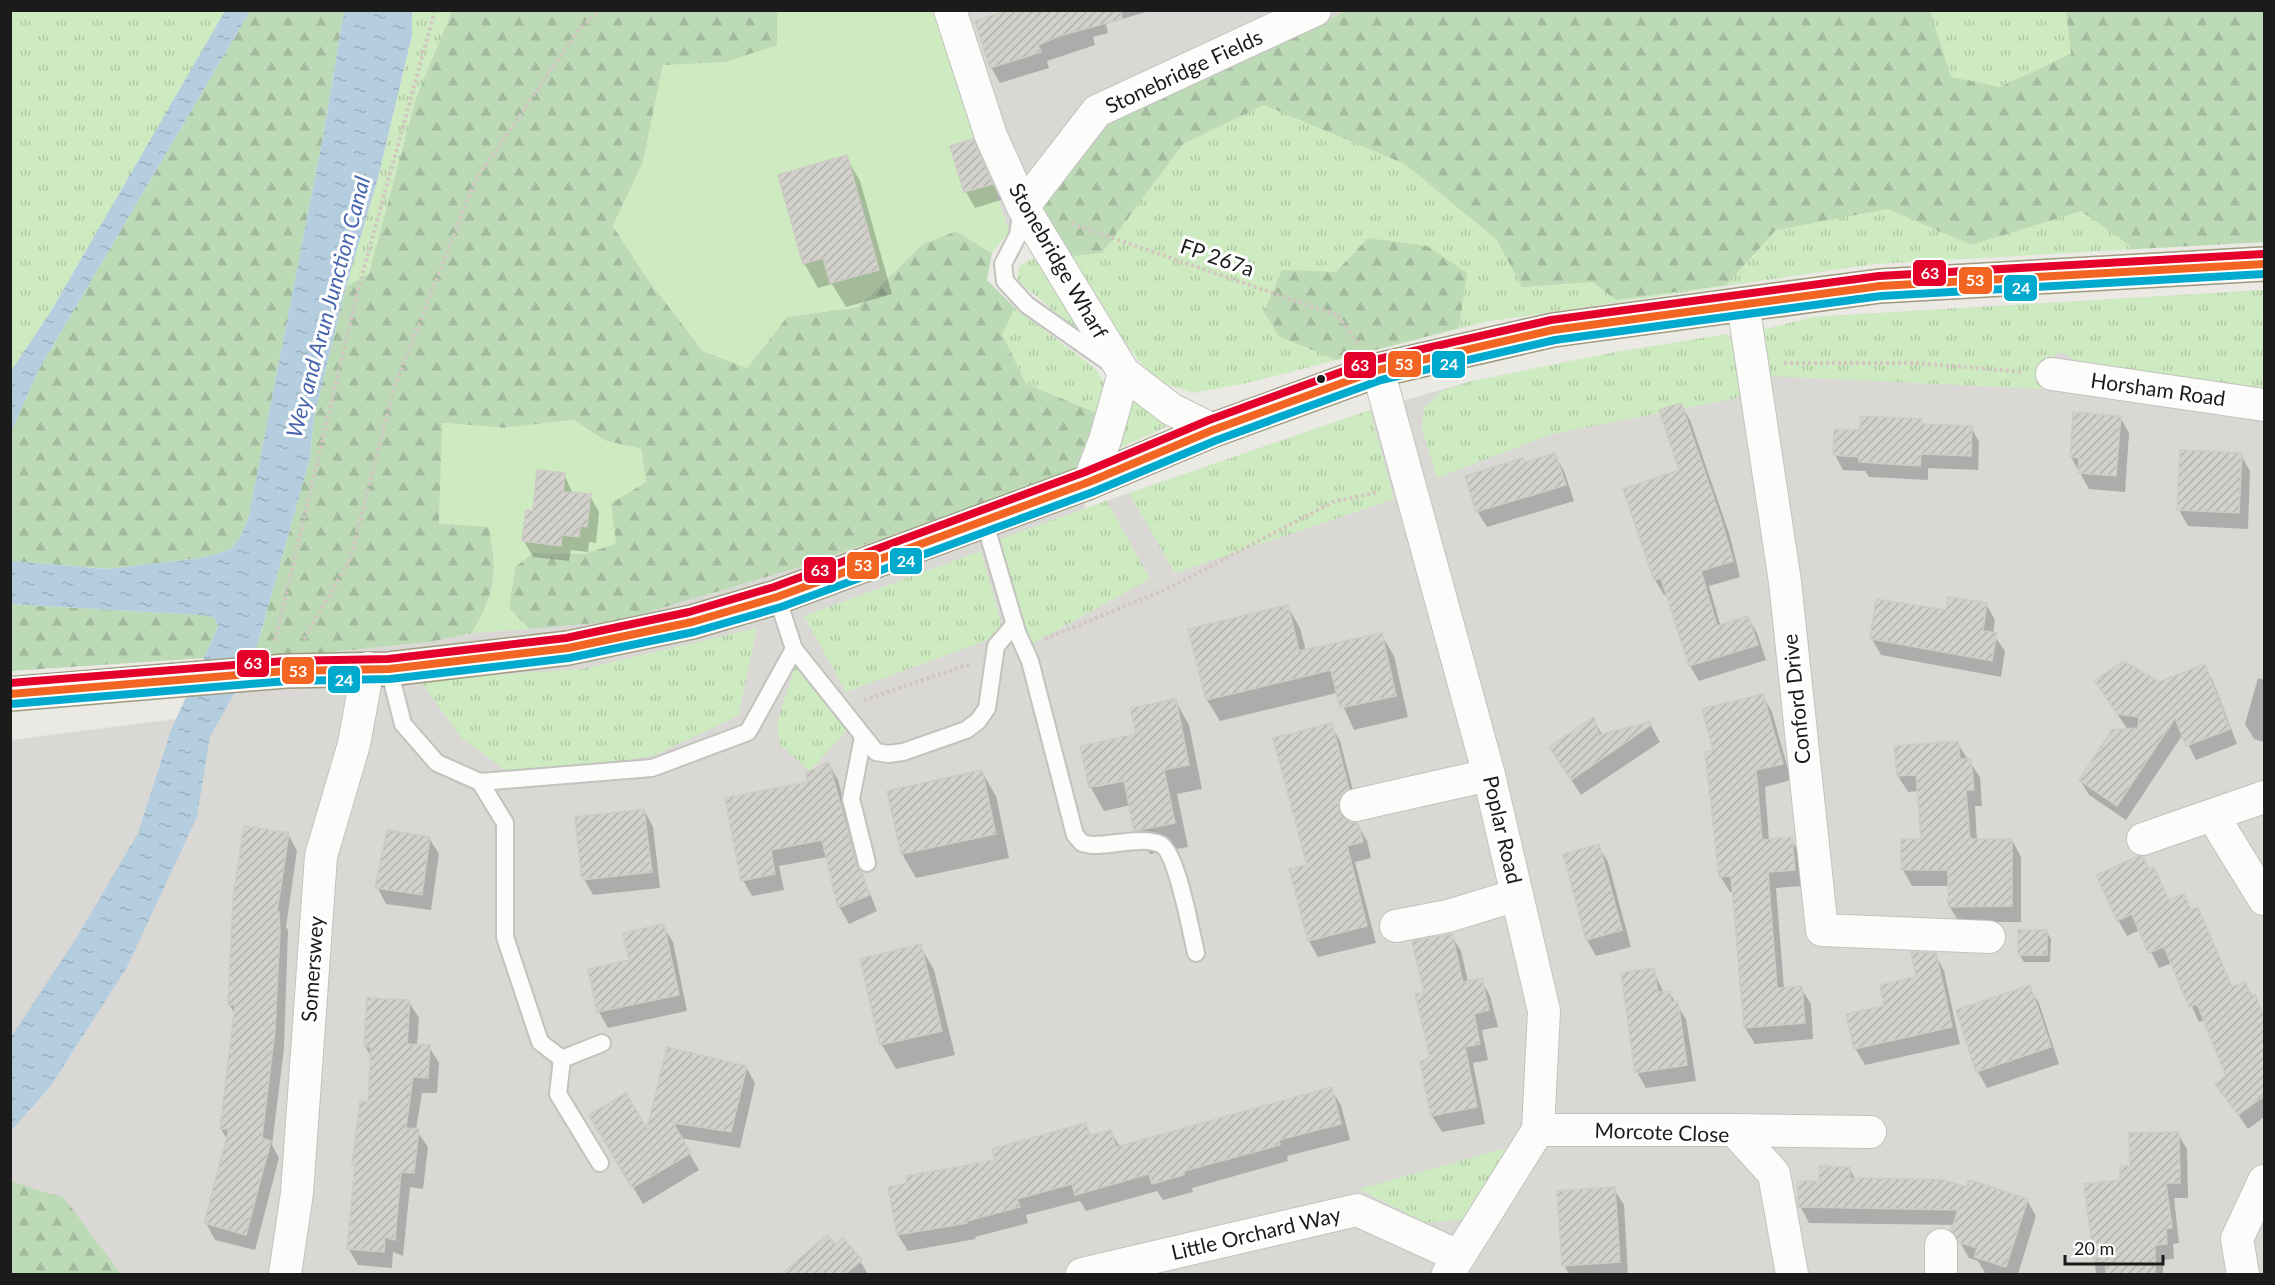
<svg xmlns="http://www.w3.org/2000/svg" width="2275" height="1285" font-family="Lato,sans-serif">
<defs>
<pattern id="grass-tufts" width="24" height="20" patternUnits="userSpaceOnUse" patternTransform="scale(1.5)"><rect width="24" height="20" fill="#ceeac0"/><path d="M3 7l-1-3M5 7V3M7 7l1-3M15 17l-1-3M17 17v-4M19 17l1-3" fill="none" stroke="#b0c8a4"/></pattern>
<pattern id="forest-firs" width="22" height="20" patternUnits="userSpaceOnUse" patternTransform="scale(1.5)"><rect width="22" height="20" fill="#bddab7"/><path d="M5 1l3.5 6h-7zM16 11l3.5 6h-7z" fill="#a2ba9d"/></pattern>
<pattern id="water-ripples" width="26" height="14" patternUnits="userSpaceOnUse" patternTransform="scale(1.5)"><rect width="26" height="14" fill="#b5cedf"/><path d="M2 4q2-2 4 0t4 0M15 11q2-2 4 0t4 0" fill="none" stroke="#9bb0bf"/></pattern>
<pattern id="building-hatch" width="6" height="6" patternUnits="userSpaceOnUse" patternTransform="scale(1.5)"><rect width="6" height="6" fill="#d2d1cc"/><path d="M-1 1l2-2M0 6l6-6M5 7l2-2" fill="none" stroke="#b4b3af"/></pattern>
</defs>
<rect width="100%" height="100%" fill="#eae9e3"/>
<!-- residential -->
<g fill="#d9d8d5">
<polygon points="937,11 1346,11 1061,173 1042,208 1009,232"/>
<polygon points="2264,290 2264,1274 11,1274 10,740 176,719 208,749 210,737 253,660 430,642 472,633 618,621 800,567 1072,473 1086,508 1370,410 1472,381 1616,352 1758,331 1813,317"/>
</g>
<!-- grass -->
<g fill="url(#grass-tufts)">
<polygon points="11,11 226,11 51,311 11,371"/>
<polygon points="412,11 452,11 416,98 369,275 346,287 378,178 412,35"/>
<polygon points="1346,11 2264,11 2264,242 1875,264 1490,321 1242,384 1193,393 1154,380 1119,335 1042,208 1304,32"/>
<polygon points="1041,254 1083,336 1017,280 1019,266"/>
<polygon points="2264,290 2264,392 2099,371 2060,352 2044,363 2043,389 1766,376 1758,331 1813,317"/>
<polygon points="1015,308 1096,369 1106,385 1097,413 1026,384 1001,334"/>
<polygon points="1726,334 1735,343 1743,397 1552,434 1437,478 1422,429 1424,408 1442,391 1472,381 1616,352"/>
<polygon points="1145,401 1166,419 1166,427 1111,452 1124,404"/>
<polygon points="1370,410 1394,499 1175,573 1129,493"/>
<polygon points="1107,501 1150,579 1028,646 996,540"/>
<polygon points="981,551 1004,634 846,692 804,616"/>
<polygon points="757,628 738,716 653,756 517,778 461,738 420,680 583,669"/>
<polygon points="796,663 846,731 810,771 780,745 777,723"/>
<polygon points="1510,1147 1476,1207 1461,1220 1426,1223 1359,1189"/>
</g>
<!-- forest -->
<g fill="url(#forest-firs)">
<polygon points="250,11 344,11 323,137 249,516 240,538 229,550 201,558 108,569 11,561 11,432 38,371"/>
<path d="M452,11H777L778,45L891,76L663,65L643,162L613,226L649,281L703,351L747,368L787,317L858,307L923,244L956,231L992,253L987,280L1015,308L1002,334L1026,384L1097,413L1085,454L1072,473L800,567L618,621L529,629L509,608L515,567L533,553L583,554L611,503L646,482L641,449L606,441L573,420L504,428L443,423L439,523L489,527C498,574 496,591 472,633L430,642L253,660L310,458L314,417L346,287L369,274L416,98Z"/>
<polygon points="1346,11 1930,11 1951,77 2000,87 2071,54 2066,11 2264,11 2264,242 2135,249 2081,211 1971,245 1888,209 1776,230 1726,285 1617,300 1592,282 1522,287 1497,240 1405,164 1264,105 1183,144 1102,253 1072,256 1042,208 1061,173 1101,127 1160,93 1304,32"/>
<polygon points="1368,238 1427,246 1467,273 1459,328 1336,360 1279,336 1264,312 1282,270 1336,272"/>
<polygon points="11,604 200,615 214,617 218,627 204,658 11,671"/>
<polygon points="10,1181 64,1198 121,1274 11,1274"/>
</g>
<!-- garden -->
<g fill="#ceeac0">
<polygon points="937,10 1009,232 992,253 956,231 923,244 858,307 787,317 747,368 703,351 649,281 613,226 643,162 663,65 725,62 777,45 777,11"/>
<path d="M573,420L606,441L641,449L646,482L611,503L616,544L583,554L533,553L515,567L509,608L529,629L472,633C496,592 498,574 489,527L439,523L442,423L504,428Z"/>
</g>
<!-- water -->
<g fill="url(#water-ripples)">
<polygon points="225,11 250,11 38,371 11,432 11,371 51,311"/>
<polygon points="344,11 412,11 412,35 378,178 346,287 314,417 310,458 253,660 210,737 197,817 126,969 50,1087 11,1131 11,1037 77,937 138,833 171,730 218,627 214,617 200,615 11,604 11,561 108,569 201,558 229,550 240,538 249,515 323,137"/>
</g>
<!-- shadow -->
<g fill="#0003" fill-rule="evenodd">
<polygon points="1013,10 1152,10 1106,24 1108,33 1093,37 1095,45 1047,61 1049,68 1000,83 991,67"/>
<polygon points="972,141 1001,200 975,208 966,192 952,147"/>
<polygon points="846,157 860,181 892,294 846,307 832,284 818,288 804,263"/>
<polygon points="1681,405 1690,420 1730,536 1740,577 1709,586 1721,627 1748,618 1757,633 1766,660 1699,681 1690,666 1668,595 1664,595 1655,580 1625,490 1681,471"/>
<polygon points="2120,417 2129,433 2125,492 2089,489 2071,457"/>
<polygon points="1921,421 1924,425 1971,427 1979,442 1978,470 1928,468 1928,480 1869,477 1865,471 1843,470 1835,455 1861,432"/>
<polygon points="1554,454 1564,471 1574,501 1487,527 1477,511 1525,464"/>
<polygon points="2241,455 2250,471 2248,529 2188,526 2179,510"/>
<polygon points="564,474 573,494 590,496 599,512 596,543 589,542 588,552 571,550 569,561 533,557 524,541 535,513"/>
<polygon points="1986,604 1995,620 1993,634 2005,651 2001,677 1881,655 1872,639 1947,612"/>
<polygon points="1288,607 1300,628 1306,651 1381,634 1394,656 1408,717 1354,730 1337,693 1220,721 1207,700"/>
<polygon points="2205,666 2213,681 2237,744 2196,760 2183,734 2126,820 2089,795 2080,780 2128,730 2105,696 2159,684"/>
<polygon points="2258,678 2264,680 2264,742 2254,739 2245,724"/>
<polygon points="1763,696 1772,712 1791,780 1765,787 1769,840 1791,839 1800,855 1803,886 1776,888 1784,989 1801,988 1811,1004 1813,1039 1755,1044 1745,1028 1734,892 1730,892 1720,876 1715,751"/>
<path d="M1175,700L1189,725L1202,789L1177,794L1188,847L1150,854L1136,830L1131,805L1104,811L1090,786ZM1131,777L1132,780L1096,787V784Z"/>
<polygon points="1593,719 1603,736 1650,724 1660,742 1581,795 1551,748"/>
<polygon points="1331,725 1340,741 1357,806 1348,816 1347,821 1357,824 1367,841 1371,858 1355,862 1376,943 1318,957 1309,941 1291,871 1308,866"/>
<polygon points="1957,743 1980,777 1982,806 1975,806 1977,841 2012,840 2021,857 2021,922 1959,922 1949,906 1949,886 1912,886 1903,870 1923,841 1919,791 1908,792 1898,776"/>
<polygon points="829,764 838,780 864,879 877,911 849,924 840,908 827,857 779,866 784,890 752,896 743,880 810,783"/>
<polygon points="982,772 996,796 1009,858 916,878 902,854 889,792"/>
<polygon points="644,810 653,827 660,888 593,895 584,879"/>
<polygon points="288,834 297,851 286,927 288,930 284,1048 272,1145 279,1158 255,1250 215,1240 206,1223 228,1141 221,1129 235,1015 229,1004"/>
<polygon points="429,838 439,854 431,910 386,904 377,887"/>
<polygon points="1598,846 1608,862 1631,947 1596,956 1587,940"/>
<polygon points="2153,869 2170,902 2183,896 2192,911 2197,909 2233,988 2244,983 2264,1015 2264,1117 2248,1129 2217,1084 2227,1076 2205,1020 2199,1022 2172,963 2159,968 2140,930 2127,936 2118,920"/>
<polygon points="663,926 673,942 687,1011 608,1028 599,1012 590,970 631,962"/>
<polygon points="2046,931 2051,939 2050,962 2024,962 2019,954"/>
<polygon points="1451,935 1461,951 1468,982 1481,979 1490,996 1498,1027 1482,1030 1488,1060 1473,1063 1485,1124 1442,1132 1432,1116 1422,1062 1431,1058 1425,994"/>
<polygon points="920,946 934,970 955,1055 896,1069 882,1045 861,960"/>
<polygon points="1935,954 1944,971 1960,1044 1865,1065 1855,1048 1886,1007 1918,979"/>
<polygon points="1653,970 1664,993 1669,992 1686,1019 1696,1081 1646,1088 1637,1072"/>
<polygon points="2029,987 2039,1003 2059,1064 1987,1088 1978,1072 1957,1011"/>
<polygon points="409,1002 419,1018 417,1046 429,1047 439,1063 437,1093 422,1093 416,1130 428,1147 423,1189 410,1187 403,1256 393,1252 392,1268 358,1265 348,1248 356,1169 354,1165 369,1104 372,1058 365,1046"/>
<polygon points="746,1067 755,1083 740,1148 680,1138 699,1170 643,1204 591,1116 648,1133"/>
<polygon points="1331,1089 1341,1105 1350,1140 1287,1156 1288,1161 1192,1188 1193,1192 1163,1200 1157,1191 1086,1211 1080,1201 1026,1215 1028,1223 975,1237 976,1239 908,1251 898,1235 890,1188 997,1162 1085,1125 1092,1137 1111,1132 1120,1147"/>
<polygon points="2178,1134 2187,1149 2188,1198 2174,1198 2179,1243 2173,1244 2174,1259 2163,1260 2163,1274 2096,1274 2086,1185 2121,1181 2132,1167"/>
<polygon points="1849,1168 1856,1180 1967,1189 2027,1200 2036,1216 2018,1274 1985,1273 1978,1261 1969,1258 1953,1230 1955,1225 1809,1223 1800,1206 1821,1183"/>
<polygon points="1614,1189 1624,1205 1628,1274 1569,1274 1564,1265"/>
<polygon points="835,1246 860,1261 868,1274 783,1274"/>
</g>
<!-- building -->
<g fill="url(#building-hatch)" stroke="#cdcbc4" stroke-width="1.5">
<polygon points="1008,10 1121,10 1122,19 1059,36 1038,45 1041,52 990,68 975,21"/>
<polygon points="973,139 993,184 964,192 950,146"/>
<polygon points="847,155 879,270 830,283 823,258 803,264 778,175"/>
<polygon points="1681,403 1721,519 1733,561 1701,571 1717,626 1748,616 1758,645 1689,666 1661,578 1654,580 1623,489 1679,470 1659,410"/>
<polygon points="2073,412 2121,416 2116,476 2078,473 2079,458 2070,457"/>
<polygon points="1860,416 1922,419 1922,424 1972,426 1971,456 1921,454 1920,466 1859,462 1859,457 1833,455 1834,429 1860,430"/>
<polygon points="2180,450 2242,453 2239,513 2177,510"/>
<polygon points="1555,453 1566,485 1476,512 1465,476 1523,458 1525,462"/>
<polygon points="537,470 565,473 563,492 591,494 587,527 580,526 579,537 562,535 561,546 522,541 526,510 533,511"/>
<polygon points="1948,597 1987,603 1983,631 1997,633 1992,661 1870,639 1876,599 1946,610"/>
<polygon points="1288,605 1299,651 1382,633 1396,696 1340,708 1331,670 1206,700 1188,629"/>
<polygon points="2123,661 2159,682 2205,664 2230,729 2186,746 2175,718 2117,806 2079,780 2112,730 2138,728 2139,717 2117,714 2095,681"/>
<polygon points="1763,694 1783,764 1756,770 1762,840 1792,837 1795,870 1768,872 1777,988 1802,986 1805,1023 1744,1028 1731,876 1719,877 1705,752 1713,750 1702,709"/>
<polygon points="1176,699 1189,765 1164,770 1175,823 1134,831 1124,780 1089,787 1080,746 1136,734 1130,708"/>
<polygon points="1594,717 1599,735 1650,722 1651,725 1571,780 1549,747"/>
<polygon points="1332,723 1349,789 1339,799 1339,810 1343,818 1358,823 1363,842 1347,846 1367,926 1308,941 1289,869 1307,865 1273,738"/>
<polygon points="1958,741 1960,759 1971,759 1974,790 1966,790 1970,839 2012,839 2012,906 1948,907 1948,870 1901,870 1901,839 1921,839 1916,775 1897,776 1894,746"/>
<polygon points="829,762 857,866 862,872 869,895 838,908 822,840 771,850 775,874 741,881 725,798 808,782 806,773"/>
<polygon points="982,770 996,834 901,854 887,791"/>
<polygon points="644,809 652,872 582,880 575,817"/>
<polygon points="244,826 289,833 277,912 279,912 280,931 275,1030 262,1138 271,1141 246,1235 204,1223 229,1129 220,1129 235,1005 228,1005 233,898"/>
<polygon points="387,830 430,837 422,895 375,888"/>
<polygon points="1599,844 1622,930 1586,940 1563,854"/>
<polygon points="2139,856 2143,856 2149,869 2154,867 2169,900 2184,894 2191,910 2198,907 2232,987 2245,981 2250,996 2255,994 2265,1019 2265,1095 2238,1115 2215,1084 2226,1076 2197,1004 2189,1007 2164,947 2148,953 2132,914 2117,921 2096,875"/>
<polygon points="664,924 679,995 597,1012 588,969 629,960 623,933"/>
<rect x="2018" y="930" width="29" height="25"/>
<polygon points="1452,934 1463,982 1482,978 1489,1010 1474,1014 1480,1044 1465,1047 1477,1107 1431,1116 1420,1062 1430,1057 1415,994 1424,993 1412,941"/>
<polygon points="921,944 942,1031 880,1045 860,959"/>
<polygon points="1911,952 1936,953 1952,1027 1854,1049 1846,1014 1884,1006 1880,985 1916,977"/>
<polygon points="1654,968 1658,992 1670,991 1671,1002 1678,1001 1687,1065 1635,1073 1621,973"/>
<polygon points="2030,985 2051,1047 1976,1072 1956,1010"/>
<polygon points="367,998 410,1000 407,1044 430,1045 428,1078 413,1077 406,1128 419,1129 414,1173 401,1172 395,1240 385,1237 384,1252 347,1249 355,1165 352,1165 360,1101 368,1102 371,1047 364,1046"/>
<polygon points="667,1047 747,1066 731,1132 673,1123 691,1153 632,1188 589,1115 626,1093 647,1129"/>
<polygon points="1332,1087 1341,1124 1279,1140 1280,1145 1184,1171 1184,1175 1152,1184 1149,1174 1075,1195 1072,1184 1017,1199 1020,1207 967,1221 967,1223 897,1235 888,1187 907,1183 906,1176 995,1160 992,1149 1086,1123 1089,1136 1111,1130 1116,1147"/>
<polygon points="2179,1132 2180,1183 2166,1183 2172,1228 2166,1229 2167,1244 2155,1245 2155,1275 2106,1275 2106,1261 2094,1261 2084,1184 2120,1180 2120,1166 2130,1166 2129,1133"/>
<polygon points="1820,1166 1850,1167 1850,1178 1944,1180 1966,1187 1969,1180 2028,1199 2006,1267 1974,1257 1977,1248 1958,1242 1951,1231 1958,1210 1798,1207 1798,1181 1819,1181"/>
<polygon points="1615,1187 1620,1262 1562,1266 1557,1191"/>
<polygon points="827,1235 835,1244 843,1238 862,1260 844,1275 781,1275"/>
</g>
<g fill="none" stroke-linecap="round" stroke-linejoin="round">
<defs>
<g id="service">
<polyline points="1022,209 1018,235 1003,264 1005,281 1027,305 1111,364"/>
<path d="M984,520L1017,632L1030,661L1075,835L1082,843L1091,845C1112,846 1141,836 1160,844C1177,851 1191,933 1196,953"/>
<polyline points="777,597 794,649 876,752 888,754 903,752 966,730 978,721 987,708 996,646 1015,624"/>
<polyline points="389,669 403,724 437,763 480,782 505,823 505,937 540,1042 562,1059 602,1043"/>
<polyline points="863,737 851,799 867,863"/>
<polyline points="480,782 652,768 748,732 794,649"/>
<polyline points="562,1059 558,1094 600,1163"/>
</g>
<g id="minor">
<polyline points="950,10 991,136 1023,207 1124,373 1171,409 1213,430"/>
<polyline points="1023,207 1097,111 1315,10"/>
<polyline points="1743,304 1785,582 1822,930 1989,937"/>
<polyline points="1378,370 1489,775 1544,1011 1538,1130 1448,1274"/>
<polyline points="2052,374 2264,405"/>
<polyline points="1089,482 1105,440 1124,373"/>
<polyline points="1356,805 1489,775"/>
<polyline points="2213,816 2264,899"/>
<polyline points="2143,839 2264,797"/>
<polyline points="1396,926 1448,916 1517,895"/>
<polyline points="1538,1130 1734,1130 1774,1174 1792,1274"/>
<polyline points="1734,1130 1870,1132"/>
<polyline points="285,1274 297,1193 321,856 354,744 368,668"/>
<polyline points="1082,1274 1357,1210 1458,1256"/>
<polyline points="1941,1274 1941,1245"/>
<polyline points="2243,1274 2237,1239 2264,1181"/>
</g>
<polyline id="primary" points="10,694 286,671 389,669 568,648 692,622 777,597 1089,482 1213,430 1378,370 1553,330 1880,286 2264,264"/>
</defs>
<!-- service casing -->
<use href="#service" stroke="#c2c2bf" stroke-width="20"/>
<!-- minor casing -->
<use href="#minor" stroke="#c2c2bf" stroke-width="34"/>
<!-- primary casing -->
<use href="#primary" stroke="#a09b80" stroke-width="36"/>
<!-- path -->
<g stroke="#d2c6c1" stroke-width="4" stroke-dasharray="3 3" stroke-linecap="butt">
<polyline points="1072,224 1337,315 1359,344"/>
<polyline points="1784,363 1917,363 2022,372"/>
<polyline points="304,639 350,560 394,388 475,181 577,32 600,10"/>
<polyline points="1045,639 1169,588 1333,502 1378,492"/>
<polyline points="275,641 358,290 435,10"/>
<polyline points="864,700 970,664"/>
</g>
<!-- service -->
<use href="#service" stroke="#fcfcfb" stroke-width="16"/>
<!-- minor -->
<use href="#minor" stroke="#fcfcfb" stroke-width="32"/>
<!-- primary -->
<use href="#primary" stroke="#f0ede2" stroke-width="33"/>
<defs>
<polyline id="bus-1" points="10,694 286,671 389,669 568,648 692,622 777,597 1089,482 1213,430 1378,370 1553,330 1880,286 2264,264"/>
<polyline id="bus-2" points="11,704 287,681 390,679 569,658 694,632 781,607 1093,492 1217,440 1381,380 1555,340 1881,296 2264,274"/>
<polyline id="bus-3" points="10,683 285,661 388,659 566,638 689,612 774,587 1085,472 1209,420 1374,360 1551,320 1879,276 2263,254"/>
</defs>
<!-- bus-1 casing -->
<use href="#bus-1" stroke="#fff" stroke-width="12"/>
<!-- bus-2 casing -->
<use href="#bus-2" stroke="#fff" stroke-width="12"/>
<!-- bus-3 casing -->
<use href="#bus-3" stroke="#fff" stroke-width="12"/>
<!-- bus-1 -->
<use href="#bus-1" stroke="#f26522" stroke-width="8"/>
<!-- bus-2 -->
<use href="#bus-2" stroke="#00a9ce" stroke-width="8"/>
<!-- bus-3 -->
<use href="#bus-3" stroke="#e4002b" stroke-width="8"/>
</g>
<!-- markers -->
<circle fill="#1b1b1b" stroke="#fff" stroke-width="2" cx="1321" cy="379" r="5"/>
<g text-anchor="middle" stroke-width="6" stroke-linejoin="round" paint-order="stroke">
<!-- street labels -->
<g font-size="21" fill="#1b1b1b" stroke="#fff">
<text transform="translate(1184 72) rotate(-25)" y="7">Stonebridge Fields</text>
<text transform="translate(1217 258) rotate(19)" y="7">FP 267a</text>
<text transform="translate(1058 261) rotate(60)" y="7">Stonebridge Wharf</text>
<text transform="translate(2158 390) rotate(8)" y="7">Horsham Road</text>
<text transform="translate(1797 699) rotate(-96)" y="7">Conford Drive</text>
<text transform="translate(1502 830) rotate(77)" y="7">Poplar Road</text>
<text transform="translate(313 969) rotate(-86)" y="7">Somerswey</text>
<text transform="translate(1662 1133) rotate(2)" y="7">Morcote Close</text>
<text transform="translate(1256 1234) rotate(-13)" y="7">Little Orchard Way</text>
</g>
<!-- water labels -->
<g font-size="22" font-style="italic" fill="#4664ad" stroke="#fff">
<text transform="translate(328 307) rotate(-75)" y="8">Wey and Arun Junction Canal</text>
</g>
</g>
<g stroke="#fff" stroke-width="2">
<rect x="1912" y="259" width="35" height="28" rx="6" fill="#e4002b"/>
<rect x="1958" y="266" width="35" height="29" rx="6" fill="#f26522"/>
<rect x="2003" y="274" width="35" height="28" rx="6" fill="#00a9ce"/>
<rect x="1387" y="350" width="35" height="28" rx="6" fill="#f26522"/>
<rect x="1431" y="350" width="35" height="29" rx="6" fill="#00a9ce"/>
<rect x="1343" y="351" width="34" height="28" rx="6" fill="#e4002b"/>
<rect x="889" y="547" width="34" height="28" rx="6" fill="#00a9ce"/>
<rect x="846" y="551" width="34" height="29" rx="6" fill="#f26522"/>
<rect x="803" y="556" width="34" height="28" rx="6" fill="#e4002b"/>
<rect x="236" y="649" width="34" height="29" rx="6" fill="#e4002b"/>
<rect x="281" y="656" width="34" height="29" rx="6" fill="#f26522"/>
<rect x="327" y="665" width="34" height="29" rx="6" fill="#00a9ce"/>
</g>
<g font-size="16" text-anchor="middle" font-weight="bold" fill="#fff">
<text x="1930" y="279">63</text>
<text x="1975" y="286">53</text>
<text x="2021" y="294">24</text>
<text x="1404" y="370">53</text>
<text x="1449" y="370">24</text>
<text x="1360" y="371">63</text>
<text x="906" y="567">24</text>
<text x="863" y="571">53</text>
<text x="820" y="576">63</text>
<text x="253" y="669">63</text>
<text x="298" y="677">53</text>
<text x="344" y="686">24</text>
</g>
<!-- border -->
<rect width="2275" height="1285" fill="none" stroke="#1b1b1b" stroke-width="24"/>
<!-- scale -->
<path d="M2065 1255v9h98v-9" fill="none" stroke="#1b1b1b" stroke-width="3"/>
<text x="2074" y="1255" font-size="18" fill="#1b1b1b" stroke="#ffffff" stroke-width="4.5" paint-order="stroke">20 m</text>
</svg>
